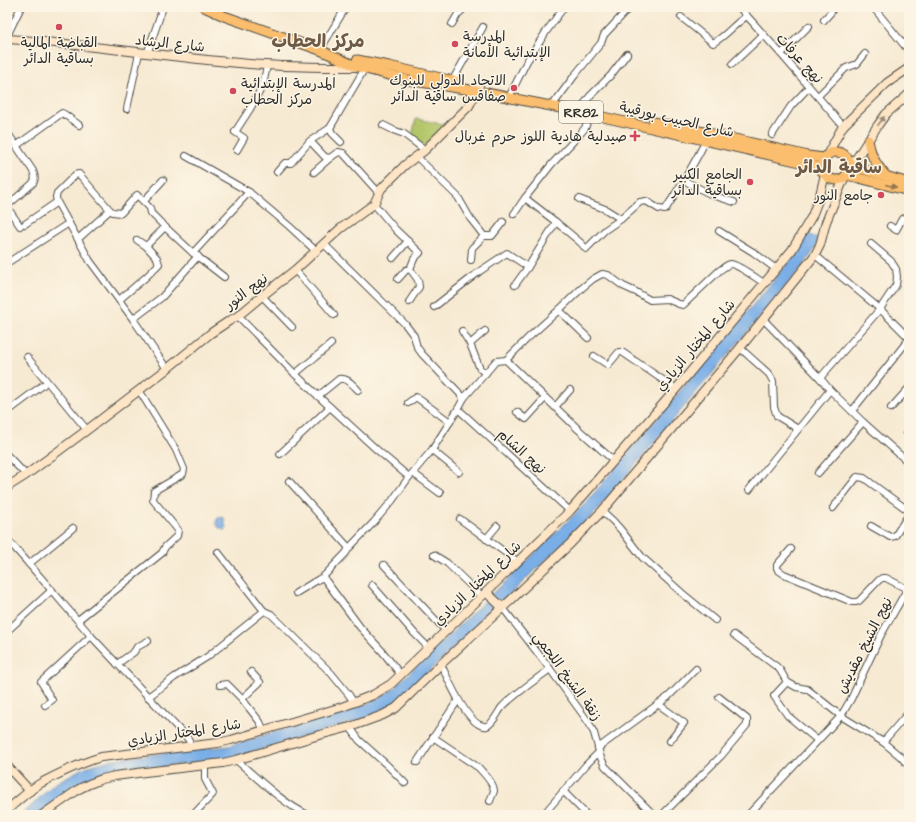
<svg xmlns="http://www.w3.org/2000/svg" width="916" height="822" font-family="'Architects Daughter','Playpen Sans Arabic',sans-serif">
<rect width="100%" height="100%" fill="#fcf5e5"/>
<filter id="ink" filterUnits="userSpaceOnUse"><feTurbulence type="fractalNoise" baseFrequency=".025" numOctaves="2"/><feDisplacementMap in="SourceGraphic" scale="8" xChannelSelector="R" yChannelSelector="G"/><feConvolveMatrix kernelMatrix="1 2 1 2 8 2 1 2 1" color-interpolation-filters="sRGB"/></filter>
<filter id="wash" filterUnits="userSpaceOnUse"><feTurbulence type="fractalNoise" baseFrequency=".012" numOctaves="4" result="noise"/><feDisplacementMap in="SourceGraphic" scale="16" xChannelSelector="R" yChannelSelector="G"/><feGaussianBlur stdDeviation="0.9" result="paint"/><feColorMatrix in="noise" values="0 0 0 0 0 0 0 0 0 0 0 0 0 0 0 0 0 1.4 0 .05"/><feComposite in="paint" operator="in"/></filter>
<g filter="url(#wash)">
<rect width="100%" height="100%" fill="#f7ead3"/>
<!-- green -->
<polygon fill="#b4c66a" stroke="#70784a" points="416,119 417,119 447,125 425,146 412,136"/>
<!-- water -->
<g fill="#79aee7" stroke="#526c89">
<path d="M807,234L820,239L814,250L806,262L593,515L401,698C387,709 377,714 360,720L232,758L107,774L86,781L77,786L37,815H19L29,808L54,784L83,768L89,766L114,759L229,746L364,705C374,701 383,696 392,690L432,651L521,567L584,505L795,255Z"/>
<polygon points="220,517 223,517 225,520 225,525 227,528 225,530 223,530 222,528 219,528 216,523 217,519"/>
</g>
</g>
<g filter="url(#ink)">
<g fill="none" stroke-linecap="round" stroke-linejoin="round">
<defs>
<g id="street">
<polyline points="739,7 747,16 781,54 843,126"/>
<polyline points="873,7 909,51"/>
<path d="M681,17L713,43C726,36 734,24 747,16"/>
<polyline points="824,20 831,12 834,7"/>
<polyline points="452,24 458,14 466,7"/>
<polyline points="7,36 21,7"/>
<polyline points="320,50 346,7"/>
<polyline points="147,54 163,7"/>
<polyline points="781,54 809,26"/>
<polyline points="732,64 763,35"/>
<polyline points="454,82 455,76 483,27"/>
<polyline points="511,93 527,61 546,32 564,7"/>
<polyline points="818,96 846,68 857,64 865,54"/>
<polyline points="555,102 575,75 601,43 604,35 630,7"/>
<polyline points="582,107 590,96 611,75 627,54"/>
<polyline points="127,109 139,53"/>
<polyline points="383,125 393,130 404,134 425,150"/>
<polyline points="330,128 332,133 341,142"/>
<path d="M7,132L33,171C35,176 36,180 32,184L7,206"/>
<polyline points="772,135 791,106 809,87"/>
<polyline points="310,141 330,128 348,97 365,68"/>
<polyline points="16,146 62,113 64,114 79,125"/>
<polyline points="237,150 244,138 235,132 250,109 263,85 267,66"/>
<polyline points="186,156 249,192 289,226 316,251"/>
<polyline points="416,156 458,197 470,218 484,236 472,248 471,260"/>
<polyline points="277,172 285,163 291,163 310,141 325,157 330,158 338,152 343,153 379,193"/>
<polyline points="314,172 330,158"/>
<polyline points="683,180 712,195 734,202"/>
<polyline points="579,199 605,209 621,219"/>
<polyline points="144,201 163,180"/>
<polyline points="374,204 396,230 420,253 414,259 410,269 418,280 419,287 409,302"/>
<polyline points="7,207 20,226"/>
<polyline points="110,210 113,212 121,213 137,195 150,208 151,213 165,227 193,253 224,277"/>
<polyline points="514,214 525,198"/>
<path d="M556,222L581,243L586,249L605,230L621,219L640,202L646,201L659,209L665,210C680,187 695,163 707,138"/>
<polyline points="25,224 57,202"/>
<polyline points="890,226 896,230 902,219 906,218 909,220"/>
<polyline points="719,231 753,252 776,269"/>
<polyline points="484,236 492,236 503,222"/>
<polyline points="78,239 110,210 79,174 75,175 57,193 56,197 57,202 90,261 133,319 167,369"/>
<polyline points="137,240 146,246"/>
<polyline points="324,244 405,324 414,336 417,347 422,354 464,398"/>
<polyline points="193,253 249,192"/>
<polyline points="815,255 880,309 909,338"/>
<polyline points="393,258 408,241"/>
<polyline points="7,263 69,223"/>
<polyline points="295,270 334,315"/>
<polyline points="398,279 406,270 410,269"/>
<polyline points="515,285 528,267"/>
<polyline points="262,296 292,327"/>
<polyline points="119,300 146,277 159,264 157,258 146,246 165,227"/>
<polyline points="434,307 480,271 507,253 528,267 556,222 525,198 551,165 580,134 585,128 592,110"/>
<polyline points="559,310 588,338"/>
<polyline points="238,316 295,374 318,396 376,449 409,477"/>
<polyline points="133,319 162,297 198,256"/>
<polyline points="763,319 820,378 830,390 863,422 909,463"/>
<polyline points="462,331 470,344 480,369 486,373"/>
<polyline points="470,344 485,331"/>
<polyline points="740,348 769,374 773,381 774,407 777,416 798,429"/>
<polyline points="594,356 608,365 619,352 622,352 676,389"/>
<polyline points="27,357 87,430"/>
<path d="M506,360L528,338L559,310L582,288L593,279L602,274L608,275L623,286L636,292L650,300L667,299L679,304L683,305L720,270C724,268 727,264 731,264C739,265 757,279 764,283"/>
<polyline points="295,374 331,344"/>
<polyline points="820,378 880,309 896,285 897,277 896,269 891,261 871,244"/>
<path d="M318,396L339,379C347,377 353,385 358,390"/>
<polyline points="408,403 416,397 450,422"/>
<polyline points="555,407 570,390"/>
<polyline points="891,408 909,388"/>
<polyline points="458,409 570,511"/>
<polyline points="852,411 909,339"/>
<polyline points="7,412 43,385"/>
<polyline points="517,412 526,419 545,398"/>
<polyline points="907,433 909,431"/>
<polyline points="432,450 459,472"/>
<polyline points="280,454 330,407"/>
<polyline points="7,455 26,475"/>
<polyline points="413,473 440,493"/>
<polyline points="818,473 863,422"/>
<polyline points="289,481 349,548"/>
<polyline points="749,490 830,390"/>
<polyline points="833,508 857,477 864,478 909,511"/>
<polyline points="602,511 613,521 621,530 642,557 682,593 715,620"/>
<polyline points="460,519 518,562"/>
<polyline points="871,526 890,537 895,536 909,514"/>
<polyline points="7,539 29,564 91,636 189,740 190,746"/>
<polyline points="486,539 497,526"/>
<polyline points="791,549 777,565 777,568 778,570 784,574 852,602 856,602 859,601 879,580 882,578 886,578 909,590"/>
<polyline points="218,552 264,611"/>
<polyline points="434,555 447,563 481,596"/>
<polyline points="29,564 73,528"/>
<polyline points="384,565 446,631"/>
<polyline points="323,577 360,627 382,651 401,675"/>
<polyline points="372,585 415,634 429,648"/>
<polyline points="296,593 319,579 323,577 346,553 349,548 374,522 392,501 409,477 432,450 458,409 464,398 496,361 506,360 579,430 614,461"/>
<polyline points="503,608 550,669 589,723 594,733 601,758 605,766 654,815"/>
<polyline points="78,620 162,553 165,547 177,536 178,530 153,500 154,491 183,474 184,469 176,450 139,390"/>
<polyline points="7,631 52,590"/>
<polyline points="734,635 777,667 780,670 787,682 796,687 807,689 841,716 883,742 901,757 909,766"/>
<polyline points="117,664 134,652 137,647 148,641"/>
<path d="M441,664C447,677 469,730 487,726C493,724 498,712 502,707C516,693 534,681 550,669"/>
<polyline points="251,672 260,682 242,699 260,722 264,731"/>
<polyline points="787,682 774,696 788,716 817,740"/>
<polyline points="220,685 227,684 242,699"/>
<polyline points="148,697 175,677 207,657 264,611 271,614 331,673 349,695 354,703"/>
<polyline points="658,704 684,723 670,741"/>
<polyline points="45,705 52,700 41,682 91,636"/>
<polyline points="350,727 359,740 388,766 405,783"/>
<path d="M433,737L479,768C484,774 494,783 494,791C493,794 491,798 490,801"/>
<polyline points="883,742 909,712"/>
<polyline points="598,748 668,697 696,669"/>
<path d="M236,760C260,780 281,802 308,815"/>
<polyline points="417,762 458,700"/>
<polyline points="563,791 587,815"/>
<polyline points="193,815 213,794 205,779 205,765"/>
<polyline points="543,815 586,765 599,752"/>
<polyline points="662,815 721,756 747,725 747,719 719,697"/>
<polyline points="748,815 841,716 851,699 881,635 909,586"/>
</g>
<g id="secondary">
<path d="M7,39C85,44 161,56 239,63C278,67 317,67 357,67"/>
<polyline points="827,155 843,126 887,83 909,68"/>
<polyline points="849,162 856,159 878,125 886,114 909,94"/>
<polyline points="7,487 26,475 87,430 167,369 211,333 229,321 238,316 262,296 295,270 340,229 374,204 381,189 405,165 425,150 469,106 479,87"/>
<polyline points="486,592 503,608"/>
<polyline points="7,766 30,791"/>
<path d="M7,810C18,801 29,790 41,783C60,773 81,763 101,757L218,743L231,740L342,707L373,695L391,684L570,511L676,389L792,250L812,216L820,195L825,174"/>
<polyline points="42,815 79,789 89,784 102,779 115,776 145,772 223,763 236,760 316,736 350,727 383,715 396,708 441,664 512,599 571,543 602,511 740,348 815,255 820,245 826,222 845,176"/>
</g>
<g id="primary">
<polyline points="204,7 224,16 320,50 358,67 408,80 477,91 590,114 809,164 818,167 823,172"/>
<polyline points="357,60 389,66 458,82"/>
<polyline points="653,122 709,133 808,156 824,158"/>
<path d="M868,140C871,156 875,163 885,175"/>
<circle cx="836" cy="166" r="14"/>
<polyline points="849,163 858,168 909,183"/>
<polyline points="846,175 859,178 909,191"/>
</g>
</defs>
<!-- street casing -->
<use href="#street" stroke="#4a4844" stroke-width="8"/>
<!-- secondary casing -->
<use href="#secondary" stroke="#4a4844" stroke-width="10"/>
<!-- primary casing -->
<use href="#primary" stroke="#4a4844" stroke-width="11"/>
<!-- street -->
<use href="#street" stroke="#fff" stroke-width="6"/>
<!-- secondary -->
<use href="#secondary" stroke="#fde5c5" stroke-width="8"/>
<!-- primary -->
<use href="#primary" stroke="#fabe6e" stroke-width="9"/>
</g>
<!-- one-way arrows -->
<defs><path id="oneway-solid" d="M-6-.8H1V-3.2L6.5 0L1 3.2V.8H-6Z"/></defs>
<use fill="#948878" href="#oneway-solid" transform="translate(881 121) rotate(-54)"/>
<use fill="#92744c" href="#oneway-solid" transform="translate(891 186) rotate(15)"/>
</g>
<!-- markers -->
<g fill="#d1495b" stroke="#fcf5e5" stroke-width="1.5">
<circle cx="59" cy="27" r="4"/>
<circle cx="455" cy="44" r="4"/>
<circle cx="514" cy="88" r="4"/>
<circle cx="233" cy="91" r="4"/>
<path d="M633 130h4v4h4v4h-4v4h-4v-4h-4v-4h4z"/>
<circle cx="750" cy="182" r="4"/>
<circle cx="881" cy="195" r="4"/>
</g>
<g text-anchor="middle" stroke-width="3" stroke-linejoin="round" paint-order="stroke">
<!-- shield labels -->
<rect fill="#fcf5e5" stroke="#6a6863" stroke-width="1" x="559" y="101" width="44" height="22" rx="3"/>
<g font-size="13" font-weight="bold" fill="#2b2b2b">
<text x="581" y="117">RR82</text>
</g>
<!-- poi labels -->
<g font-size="14" fill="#2b2b2b" stroke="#fcf5e5" text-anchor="end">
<text x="463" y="41" text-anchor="start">المدرسة<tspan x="463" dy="16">الإبتدائية الأمانة</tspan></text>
<text x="59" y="47" text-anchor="middle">القباضة المالية<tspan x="59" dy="16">بساقية الدائر</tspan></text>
<text x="506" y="85">الاتحاد الدولي للبنوك<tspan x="506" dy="16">صفاقس ساقية الدائر</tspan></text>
<text x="241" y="88" text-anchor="start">المدرسة الإبتدائية<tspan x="241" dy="16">مركز الحطاب</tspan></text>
<text x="627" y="141">صيدلية هادية اللوز حرم غربال</text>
<text x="742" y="179">الجامع الكبير<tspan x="742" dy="16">بساقية الدائر</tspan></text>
<text x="873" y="200">جامع النور</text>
</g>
<!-- street labels -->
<g font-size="14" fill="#2b2b2b" stroke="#fcf5e5">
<text transform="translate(170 43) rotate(6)" y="5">شارع الرشاد</text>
<text transform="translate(800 58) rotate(48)" y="5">نهج عرفات</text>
<text transform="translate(677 119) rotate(13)" y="5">شارع الحبيب بورقيبة</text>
<text transform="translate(246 291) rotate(-37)" y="5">نهج النور</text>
<text transform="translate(695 345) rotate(-50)" y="5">شارع المختار الزيادي</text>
<text transform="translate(522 451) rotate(42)" y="5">نهج الشام</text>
<text transform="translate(477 583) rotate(-44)" y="5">شارع المختار الزيادي</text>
<text transform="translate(864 645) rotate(-63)" y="5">نهج الشيخ مقديش</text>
<text transform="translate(568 676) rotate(54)" y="5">زنقة الشيخ اللجمي</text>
<text transform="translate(184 732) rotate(-9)" y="5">شارع المختار الزيادي</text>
</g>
<!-- district labels -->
<g font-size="18" font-weight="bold" fill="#6e5a47" stroke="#fcf5e5">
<text x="318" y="47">مركز الحطاب</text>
<text x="839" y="173">ساقية الدائر</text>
</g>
</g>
<!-- margin -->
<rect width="916" height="822" fill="none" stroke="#fcf5e5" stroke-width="24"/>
</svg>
